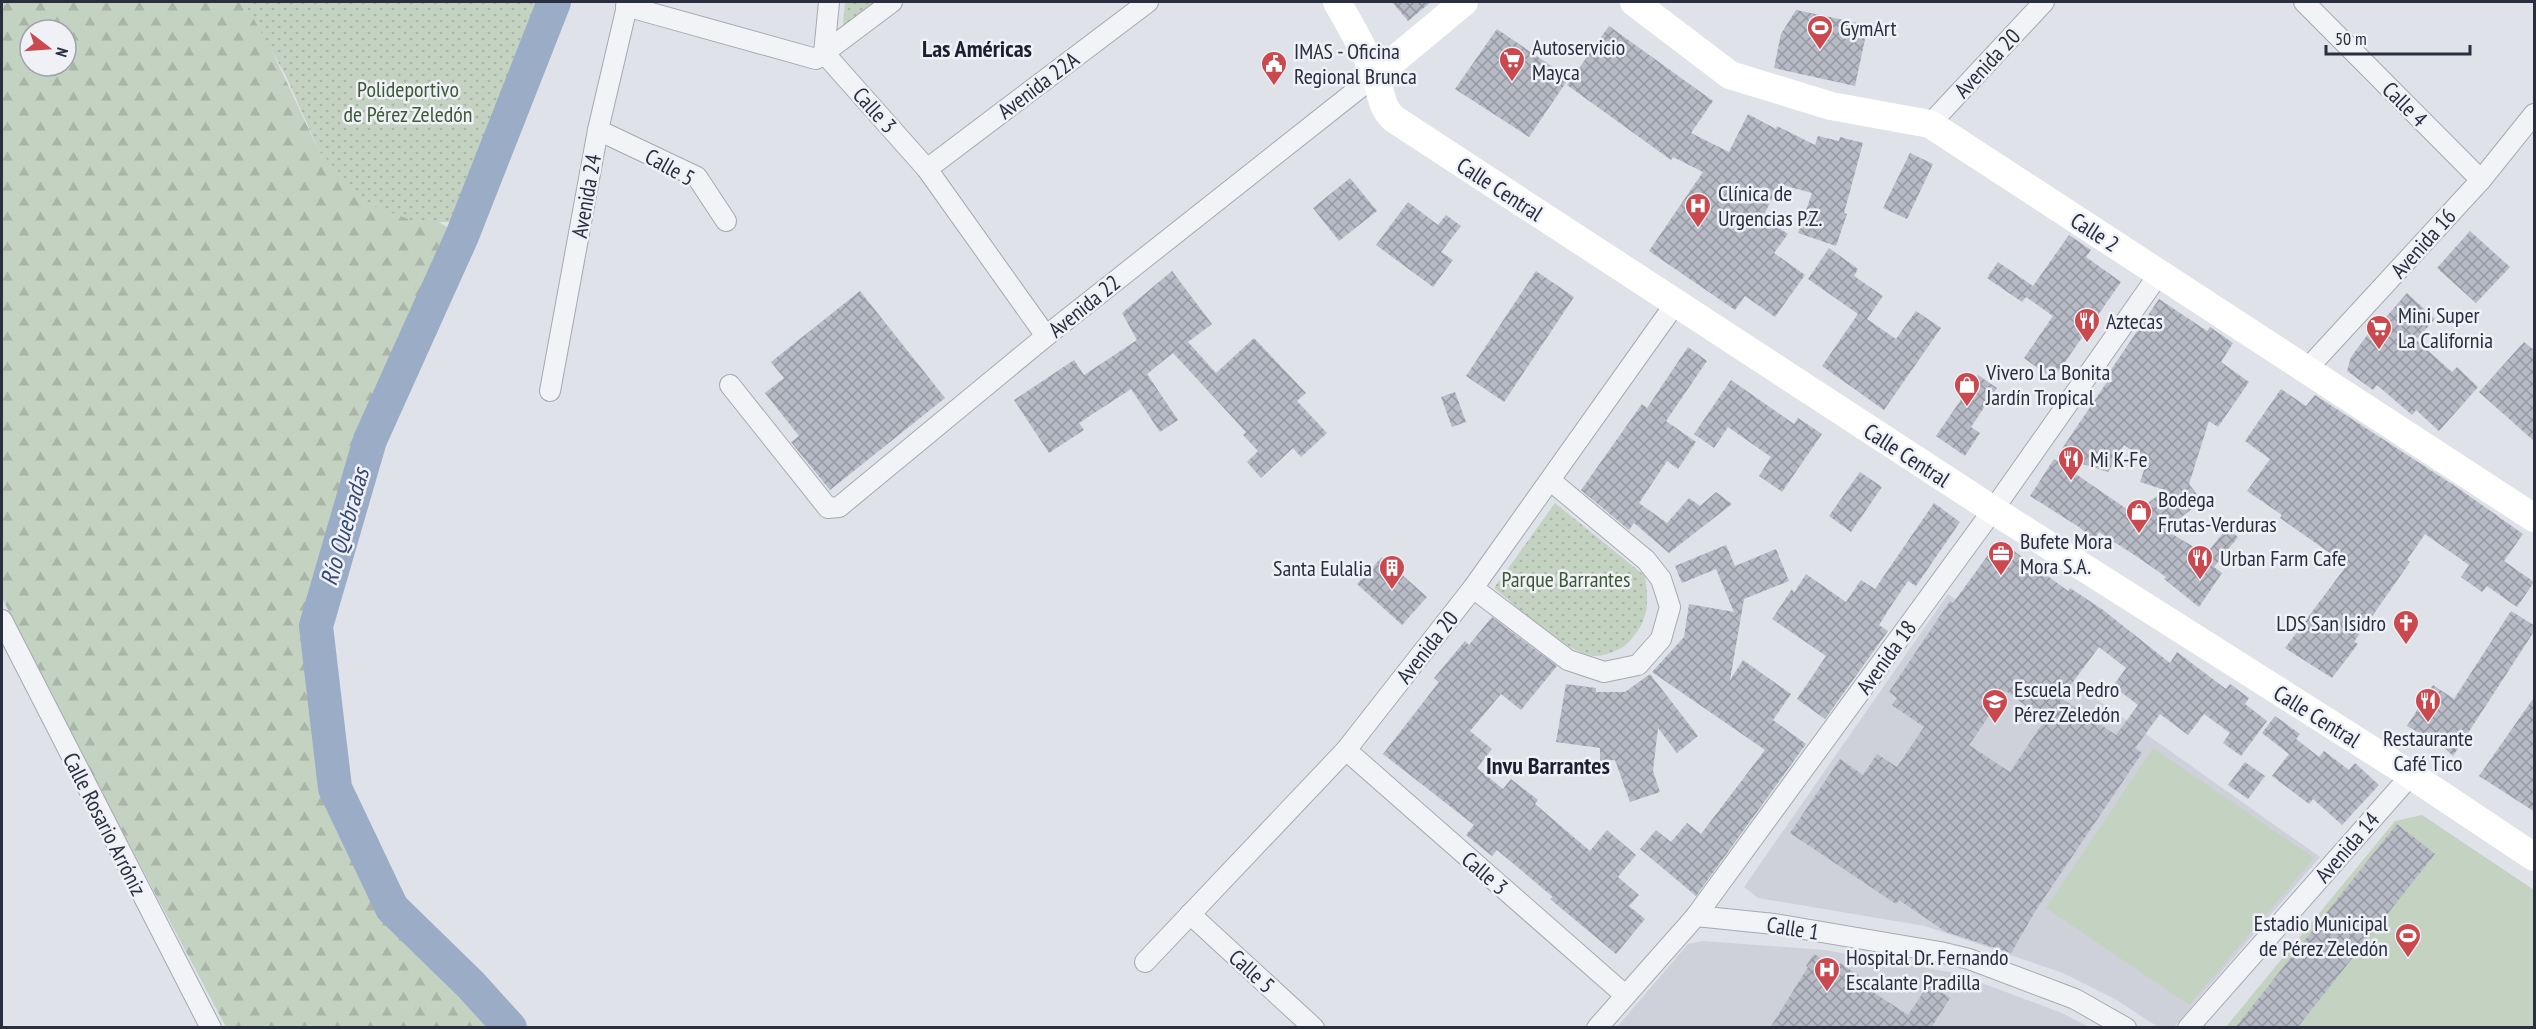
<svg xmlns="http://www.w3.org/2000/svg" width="2536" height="1029" font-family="'PT Sans Narrow',sans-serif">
<defs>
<pattern id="forest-firs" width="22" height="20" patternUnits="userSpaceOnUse" patternTransform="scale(1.5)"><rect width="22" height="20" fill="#c3d2c1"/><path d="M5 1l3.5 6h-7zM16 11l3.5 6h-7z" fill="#a8b5a7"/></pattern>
<pattern id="park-dots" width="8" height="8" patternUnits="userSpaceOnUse" patternTransform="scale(1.5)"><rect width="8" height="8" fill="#c3d2c1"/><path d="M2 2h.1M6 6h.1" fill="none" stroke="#a8b5a7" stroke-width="1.8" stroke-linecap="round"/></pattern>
<pattern id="building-cross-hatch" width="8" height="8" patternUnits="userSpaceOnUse" patternTransform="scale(1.5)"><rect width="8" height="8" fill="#b7bbc5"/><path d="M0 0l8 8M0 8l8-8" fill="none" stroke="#9598a1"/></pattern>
</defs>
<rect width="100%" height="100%" fill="#dfe2e8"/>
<!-- built -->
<g fill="#ced1da">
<polygon points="1948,594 2320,857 2174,1027 2158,1027 2115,999 2063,973 1925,926 1758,898 1744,887"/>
<polygon points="1703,941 1825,950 1955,973 2062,1013 2089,1027 1616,1028 1688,944"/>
</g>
<!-- grass -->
<g fill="#c3d2c1">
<polygon points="2153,748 2314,858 2189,1005 2046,908"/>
<polygon points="2422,815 2534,890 2534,1027 2225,1028 2395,821"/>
</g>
<!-- forest -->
<path fill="url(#forest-firs)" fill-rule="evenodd" d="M2,2H249L319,151L462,236L370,440L316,626L335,788L392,907L471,985L510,1027H226L99,788L2,598ZM30,30H66V66H30Z"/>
<!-- park -->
<g fill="url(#park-dots)">
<polygon points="244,2 555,2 467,222 416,222 369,204 319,151 286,76"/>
<polygon points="845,2 875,2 843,26"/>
<path d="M1555,503L1645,576C1649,605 1649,618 1630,641C1623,649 1605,657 1593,656C1565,652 1517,606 1494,588Z"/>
</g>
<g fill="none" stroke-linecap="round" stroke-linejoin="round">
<!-- river -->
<polyline stroke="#9bacc7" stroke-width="34" points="510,1028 471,985 392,908 335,788 316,626 370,440 462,236 554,2"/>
</g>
<!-- building -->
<g fill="url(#building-cross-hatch)" fill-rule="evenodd">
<polygon points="1392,2 1431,2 1408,21"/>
<polygon points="1796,10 1868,25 1855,86 1774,68 1781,34"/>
<polygon points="1609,26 1713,101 1691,133 1729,152 1748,114 1776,129 1777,126 1815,145 1818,136 1839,141 1840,137 1863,143 1844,213 1847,214 1836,246 1798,233 1812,193 1779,184 1763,217 1788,234 1774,253 1805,275 1775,317 1745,296 1735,310 1649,251 1703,172 1673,157 1671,160 1567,85"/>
<polygon points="1497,29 1569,78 1529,137 1455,89"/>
<polygon points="1910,153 1933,164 1907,219 1883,208"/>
<polygon points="1350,178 1377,211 1339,241 1313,208"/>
<polygon points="1408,202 1438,225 1446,215 1461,226 1441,252 1453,260 1433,287 1376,245"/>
<polygon points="2470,231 2510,267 2476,303 2437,268"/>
<polygon points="2069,235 2091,250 2086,257 2121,282 2053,379 2024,358 2053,316 2026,297 2022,302 1987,278 1998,262 2033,286"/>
<polygon points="1829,248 1858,269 1854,276 1883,296 1867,319 1896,339 1916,311 1941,328 1884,410 1822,366 1858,314 1808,279"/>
<polygon points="1172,271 1212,324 1188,342 1216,373 1254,338 1306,393 1297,401 1327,433 1301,457 1293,448 1261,478 1247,462 1258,451 1243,435 1246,432 1173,353 1147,374 1178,420 1160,432 1131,389 1079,423 1084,430 1049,453 1014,400 1074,360 1084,375 1137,340 1122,313"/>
<polygon points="1536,271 1574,297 1504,402 1466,376"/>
<polygon points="860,291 945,398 830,490 791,442 799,436 765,393 784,378 771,362"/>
<polygon points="2407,293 2435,319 2416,340 2452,372 2457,367 2478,387 2439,431 2416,410 2412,415 2377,385 2373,390 2347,371 2351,357 2377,322 2380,324"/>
<polygon points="2159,299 2207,331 2210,327 2233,343 2221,362 2249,382 2218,427 2209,421 2189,484 2202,501 2165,530 2206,554 2227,528 2238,537 2214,567 2222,573 2199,607 2164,579 2166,577 2139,558 2099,532 2094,540 2079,527 2030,496 2054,459 2134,514 2165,490 2140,482 2147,461 2124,445 2108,472 2057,456 2107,382 2104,380"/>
<polygon points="2524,342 2535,351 2535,442 2479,392"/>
<polygon points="1688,347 1707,361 1666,421 1696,442 1678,469 1667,461 1639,503 1667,523 1689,498 1700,506 1716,492 1732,504 1669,553 1634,523 1629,530 1581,490 1642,404 1647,408"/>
<polygon points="1978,375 1997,388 1971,427 1980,433 1965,456 1936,436"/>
<polygon points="1731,380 1794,424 1798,418 1822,434 1782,492 1759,476 1771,457 1728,427 1714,448 1694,434"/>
<polygon points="2281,389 2306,406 2315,395 2458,488 2523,534 2504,561 2534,582 2517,607 2487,586 2482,592 2461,577 2469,565 2425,534 2407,560 2410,562 2354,642 2358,644 2332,678 2285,648 2347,565 2280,518 2282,515 2247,491 2270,459 2245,441"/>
<polygon points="1455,392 1466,422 1452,427 1441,397"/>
<polygon points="1860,472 1882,487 1851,532 1829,516"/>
<polygon points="1934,503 1960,522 1916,586 1908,581 1893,603 1879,625 1888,631 1825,719 1797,699 1826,656 1772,619 1792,589 1794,593 1806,574 1846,602 1861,580 1875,589"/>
<path d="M1999,540L2068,591L2070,588L2103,610L2170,663L2177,652L2226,689L2230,684L2249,698L2245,704L2267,721L2241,756L2223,743L2230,733L2204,714L2188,735L2160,714L2135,748L2142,753L2036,910L2011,953L1946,932L1899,900L1896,904L1790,833L1840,759L1863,775L1877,754L1897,767L1924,727L1892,705L1897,698L1889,692L1950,601L1953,603ZM2099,647L2126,668L2113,686L2138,705L2116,735L2061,698ZM2006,691L2045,720L2010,772L1969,745Z"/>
<polygon points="1726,545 1735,566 1776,549 1789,581 1744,599 1730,680 1743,660 1791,694 1773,720 1806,744 1696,896 1640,849 1656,830 1671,842 1687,823 1701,834 1765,750 1652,672 1684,637 1689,604 1734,612 1716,569 1682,583 1675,566"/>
<polygon points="1382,557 1427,597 1402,625 1357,584"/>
<polygon points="2511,611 2535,626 2535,630 2453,756 2442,746 2407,726 2433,685 2454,699"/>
<polygon points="1492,617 1557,666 1521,710 1501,694 1470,731 1492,749 1477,768 1503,789 1511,779 1538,800 1535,804 1590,851 1607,830 1636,855 1618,877 1639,895 1629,906 1645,919 1616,954 1550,899 1553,897 1497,850 1492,856 1466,835 1474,825 1383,754 1439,682 1434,678 1465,641 1469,645"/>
<polygon points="1650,674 1698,736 1677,753 1658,728 1653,771 1660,792 1630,802 1615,760 1600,761 1600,748 1556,742 1566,684 1596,688 1596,692 1625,692"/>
<polygon points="2535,696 2535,812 2479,776"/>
<polygon points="2275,716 2300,734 2296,739 2319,757 2324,751 2349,770 2355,763 2379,785 2342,825 2313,799 2309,804 2272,776 2289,754 2262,733"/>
<polygon points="2245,762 2265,776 2248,799 2228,785"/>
<polygon points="2397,824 2435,854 2297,1028 2235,1028"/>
<polygon points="1814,954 1837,968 1840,963 1876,987 1873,992 1908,1015 1929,984 1950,998 1931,1028 1770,1028 1808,967 1806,966"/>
</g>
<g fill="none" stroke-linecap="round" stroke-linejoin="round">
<defs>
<g id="minor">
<polyline points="2304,2 2481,180"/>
<polyline points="626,6 816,59 892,2"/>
<polyline points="824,53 927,169 1046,336"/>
<polyline points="824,53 829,2"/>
<polyline points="1930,124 2044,2"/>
<polyline points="598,130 697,177 726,221"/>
<polyline points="927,169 1148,2"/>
<polyline points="2307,369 2481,180 2534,114"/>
<polyline points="730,385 828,508 839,507 1051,332 1376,75"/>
<polyline points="550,391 598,130 628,2"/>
<polyline points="1473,588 1568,660 1604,672 1638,665 1661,639 1670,607 1661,579 1646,560 1551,481"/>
<polyline points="2,620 211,1028"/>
<polyline points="1346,750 1625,995"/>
<polyline points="1190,914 1314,1028"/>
<polyline points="1696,916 1774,924 1940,952 1969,959 2075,999 2126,1028"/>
<polyline points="1145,962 1346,750 1473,588 1675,304"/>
<polyline points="1597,1028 1696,916 1993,510 2159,274"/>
<polyline points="2188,1028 2411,775"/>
</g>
</defs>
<!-- minor casing -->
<use href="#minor" stroke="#a5a9b2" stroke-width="22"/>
<!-- minor -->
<use href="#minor" stroke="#f2f3f7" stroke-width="20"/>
<!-- secondary -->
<g stroke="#fff" stroke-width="28">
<path d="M1337,2C1350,25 1364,48 1374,73C1382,89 1379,106 1394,119L1993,510L2411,775L2534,857"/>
<polyline points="1634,2 1730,75 1831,106 1930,124 2534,518"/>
<polyline points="1376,75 1464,2"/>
</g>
</g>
<!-- icons -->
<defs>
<symbol id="stadium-pin" viewBox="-11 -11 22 30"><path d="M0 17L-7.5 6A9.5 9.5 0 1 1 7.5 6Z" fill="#ca484e" stroke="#eff1f6"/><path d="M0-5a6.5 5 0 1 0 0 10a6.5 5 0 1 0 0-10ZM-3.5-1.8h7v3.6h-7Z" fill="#fff"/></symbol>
<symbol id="supermarket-pin" viewBox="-11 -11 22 30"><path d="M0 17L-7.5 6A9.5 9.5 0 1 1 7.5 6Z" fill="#ca484e" stroke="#eff1f6"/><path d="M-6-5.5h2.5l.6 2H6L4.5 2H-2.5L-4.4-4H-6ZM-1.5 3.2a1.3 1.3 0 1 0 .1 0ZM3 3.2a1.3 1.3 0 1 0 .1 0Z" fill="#fff"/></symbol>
<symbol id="civic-pin" viewBox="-11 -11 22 30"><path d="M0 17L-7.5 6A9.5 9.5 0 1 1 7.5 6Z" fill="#ca484e" stroke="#eff1f6"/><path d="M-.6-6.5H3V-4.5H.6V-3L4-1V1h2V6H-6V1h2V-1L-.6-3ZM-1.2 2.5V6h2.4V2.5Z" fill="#fff"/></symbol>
<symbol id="hospital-pin" viewBox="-11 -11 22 30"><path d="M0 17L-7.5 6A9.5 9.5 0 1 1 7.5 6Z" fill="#ca484e" stroke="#eff1f6"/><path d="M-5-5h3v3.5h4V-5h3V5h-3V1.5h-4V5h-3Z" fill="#fff"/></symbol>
<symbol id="restaurant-pin" viewBox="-11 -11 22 30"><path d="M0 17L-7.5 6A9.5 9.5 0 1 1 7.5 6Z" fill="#ca484e" stroke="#eff1f6"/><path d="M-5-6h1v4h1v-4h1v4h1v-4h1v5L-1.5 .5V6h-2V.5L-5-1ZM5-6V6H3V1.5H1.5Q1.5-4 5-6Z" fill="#fff"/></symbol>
<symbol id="shop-pin" viewBox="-11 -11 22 30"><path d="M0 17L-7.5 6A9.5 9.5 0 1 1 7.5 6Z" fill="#ca484e" stroke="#eff1f6"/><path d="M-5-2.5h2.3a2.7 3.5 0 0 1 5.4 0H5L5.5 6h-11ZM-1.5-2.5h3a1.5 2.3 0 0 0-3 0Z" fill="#fff"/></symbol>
<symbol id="office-pin" viewBox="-11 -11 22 30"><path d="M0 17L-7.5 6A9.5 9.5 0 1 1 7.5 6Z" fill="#ca484e" stroke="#eff1f6"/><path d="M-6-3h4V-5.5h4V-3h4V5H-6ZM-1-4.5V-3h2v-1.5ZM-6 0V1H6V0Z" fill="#fff"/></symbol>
<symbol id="building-pin" viewBox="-11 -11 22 30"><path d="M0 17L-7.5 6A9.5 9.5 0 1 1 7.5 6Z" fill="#ca484e" stroke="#eff1f6"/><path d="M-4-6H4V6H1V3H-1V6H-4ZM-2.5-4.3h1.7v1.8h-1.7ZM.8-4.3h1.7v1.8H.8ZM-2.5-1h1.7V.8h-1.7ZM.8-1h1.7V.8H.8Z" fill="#fff"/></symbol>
<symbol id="church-pin" viewBox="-11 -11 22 30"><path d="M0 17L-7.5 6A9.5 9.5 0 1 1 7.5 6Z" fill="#ca484e" stroke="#eff1f6"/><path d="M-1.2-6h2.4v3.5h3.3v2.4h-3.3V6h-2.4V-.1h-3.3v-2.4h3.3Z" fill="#fff"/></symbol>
<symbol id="school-pin" viewBox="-11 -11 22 30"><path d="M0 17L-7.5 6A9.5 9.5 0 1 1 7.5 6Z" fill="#ca484e" stroke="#eff1f6"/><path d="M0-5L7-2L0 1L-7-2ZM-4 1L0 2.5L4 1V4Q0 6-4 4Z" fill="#fff"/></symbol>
</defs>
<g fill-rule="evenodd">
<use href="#stadium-pin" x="1805" y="13" width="30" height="40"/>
<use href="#supermarket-pin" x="1497" y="45" width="30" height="40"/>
<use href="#civic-pin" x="1259" y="49" width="30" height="40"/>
<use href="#hospital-pin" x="1683" y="191" width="30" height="40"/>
<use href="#restaurant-pin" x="2072" y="306" width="30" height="40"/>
<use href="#supermarket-pin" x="2364" y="313" width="30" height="40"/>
<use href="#shop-pin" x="1952" y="370" width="30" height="40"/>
<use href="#restaurant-pin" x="2056" y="444" width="30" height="40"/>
<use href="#shop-pin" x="2124" y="497" width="30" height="40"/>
<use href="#office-pin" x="1986" y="539" width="30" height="40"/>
<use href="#restaurant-pin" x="2185" y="543" width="30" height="40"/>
<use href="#building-pin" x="1377" y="553" width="30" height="40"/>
<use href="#church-pin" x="2391" y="608" width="30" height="40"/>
<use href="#restaurant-pin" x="2413" y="686" width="30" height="40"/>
<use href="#school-pin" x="1980" y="687" width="30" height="40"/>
<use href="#stadium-pin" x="2393" y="921" width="30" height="40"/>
<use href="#hospital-pin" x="1812" y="955" width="30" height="40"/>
</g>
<g text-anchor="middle" stroke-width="5" stroke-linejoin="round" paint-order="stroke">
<!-- poi labels -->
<g font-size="22" fill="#292f3f" stroke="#eff1f6" text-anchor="start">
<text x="1840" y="36">GymArt</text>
<text x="1532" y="55">Autoservicio<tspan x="1532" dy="25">Mayca</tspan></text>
<text x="1294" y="59">IMAS - Oficina<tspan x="1294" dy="25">Regional Brunca</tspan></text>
<text x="1718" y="201">Clínica de<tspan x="1718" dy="25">Urgencias P.Z.</tspan></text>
<text x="2398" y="323">Mini Super<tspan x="2398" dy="25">La California</tspan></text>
<text x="2106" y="329">Aztecas</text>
<text x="1986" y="380">Vivero La Bonita<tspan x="1986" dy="25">Jardín Tropical</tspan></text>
<text x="2090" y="467">Mi K-Fe</text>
<text x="2158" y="507">Bodega<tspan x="2158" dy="25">Frutas-Verduras</tspan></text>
<text x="2020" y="549">Bufete Mora<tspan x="2020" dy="25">Mora S.A.</tspan></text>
<text x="2220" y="566">Urban Farm Cafe</text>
<text x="1372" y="576" text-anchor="end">Santa Eulalia</text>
<text x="2386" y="631" text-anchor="end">LDS San Isidro</text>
<text x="2014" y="697">Escuela Pedro<tspan x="2014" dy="25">Pérez Zeledón</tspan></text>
<text x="2428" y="746" text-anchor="middle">Restaurante<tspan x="2428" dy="25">Café Tico</tspan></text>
<text x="2388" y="931" text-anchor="end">Estadio Municipal<tspan x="2388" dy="25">de Pérez Zeledón</tspan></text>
<text x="1846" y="965">Hospital Dr. Fernando<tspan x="1846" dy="25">Escalante Pradilla</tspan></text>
</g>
<!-- street labels -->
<g font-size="22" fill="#292f3f" stroke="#eff1f6">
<text transform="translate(1987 63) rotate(-47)" y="8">Avenida 20</text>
<text transform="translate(1038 85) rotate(-37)" y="8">Avenida 22A</text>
<text transform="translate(2405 104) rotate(45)" y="8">Calle 4</text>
<text transform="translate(875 110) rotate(48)" y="8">Calle 3</text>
<text transform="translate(670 167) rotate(29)" y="8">Calle 5</text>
<text transform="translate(1500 189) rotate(33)" y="8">Calle Central</text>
<text transform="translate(586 196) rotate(-80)" y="8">Avenida 24</text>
<text transform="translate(2095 232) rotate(33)" y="8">Calle 2</text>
<text transform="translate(2423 243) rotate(-48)" y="8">Avenida 16</text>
<text transform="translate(1084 306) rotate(-39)" y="8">Avenida 22</text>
<text transform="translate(1907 455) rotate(33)" y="8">Calle Central</text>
<text transform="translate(1427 647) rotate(-52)" y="8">Avenida 20</text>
<text transform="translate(1886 657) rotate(-54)" y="8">Avenida 18</text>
<text transform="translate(2317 716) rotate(32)" y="8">Calle Central</text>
<text transform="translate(105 824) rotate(63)" y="8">Calle Rosario Arróniz</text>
<text transform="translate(2347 847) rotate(-49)" y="8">Avenida 14</text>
<text transform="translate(1485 873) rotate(41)" y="8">Calle 3</text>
<text transform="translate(1793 928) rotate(9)" y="8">Calle 1</text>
<text transform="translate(1252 971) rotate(42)" y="8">Calle 5</text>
</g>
<!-- park labels -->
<g font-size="22" fill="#3a5a36" stroke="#eff1f6">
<text x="408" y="97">Polideportivo<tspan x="408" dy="25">de Pérez Zeledón</tspan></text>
<text x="1566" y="587">Parque Barrantes</text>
</g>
<!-- neighbourhood labels -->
<g font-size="24" font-weight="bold" fill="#1b2030" stroke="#eff1f6">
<text x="977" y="57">Las Américas</text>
<text x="1548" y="774">Invu Barrantes</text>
</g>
<!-- water labels -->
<g font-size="24" font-style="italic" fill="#344972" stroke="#eff1f6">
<text transform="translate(345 527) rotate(-74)" y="8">Río Quebradas</text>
</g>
</g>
<!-- border -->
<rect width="2536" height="1029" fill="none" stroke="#292f3f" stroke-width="6"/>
<!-- north arrow -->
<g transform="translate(48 48) rotate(107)"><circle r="28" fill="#eff1f6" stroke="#a0a3ad" stroke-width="1.5"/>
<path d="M0-4.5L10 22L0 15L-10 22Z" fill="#ca484e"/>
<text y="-9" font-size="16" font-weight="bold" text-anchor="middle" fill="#292f3f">N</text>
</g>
<!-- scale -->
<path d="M2326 45v9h144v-9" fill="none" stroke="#292f3f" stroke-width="3"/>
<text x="2335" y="45" font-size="18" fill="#292f3f" stroke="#eff1f6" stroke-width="4.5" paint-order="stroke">50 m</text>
</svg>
